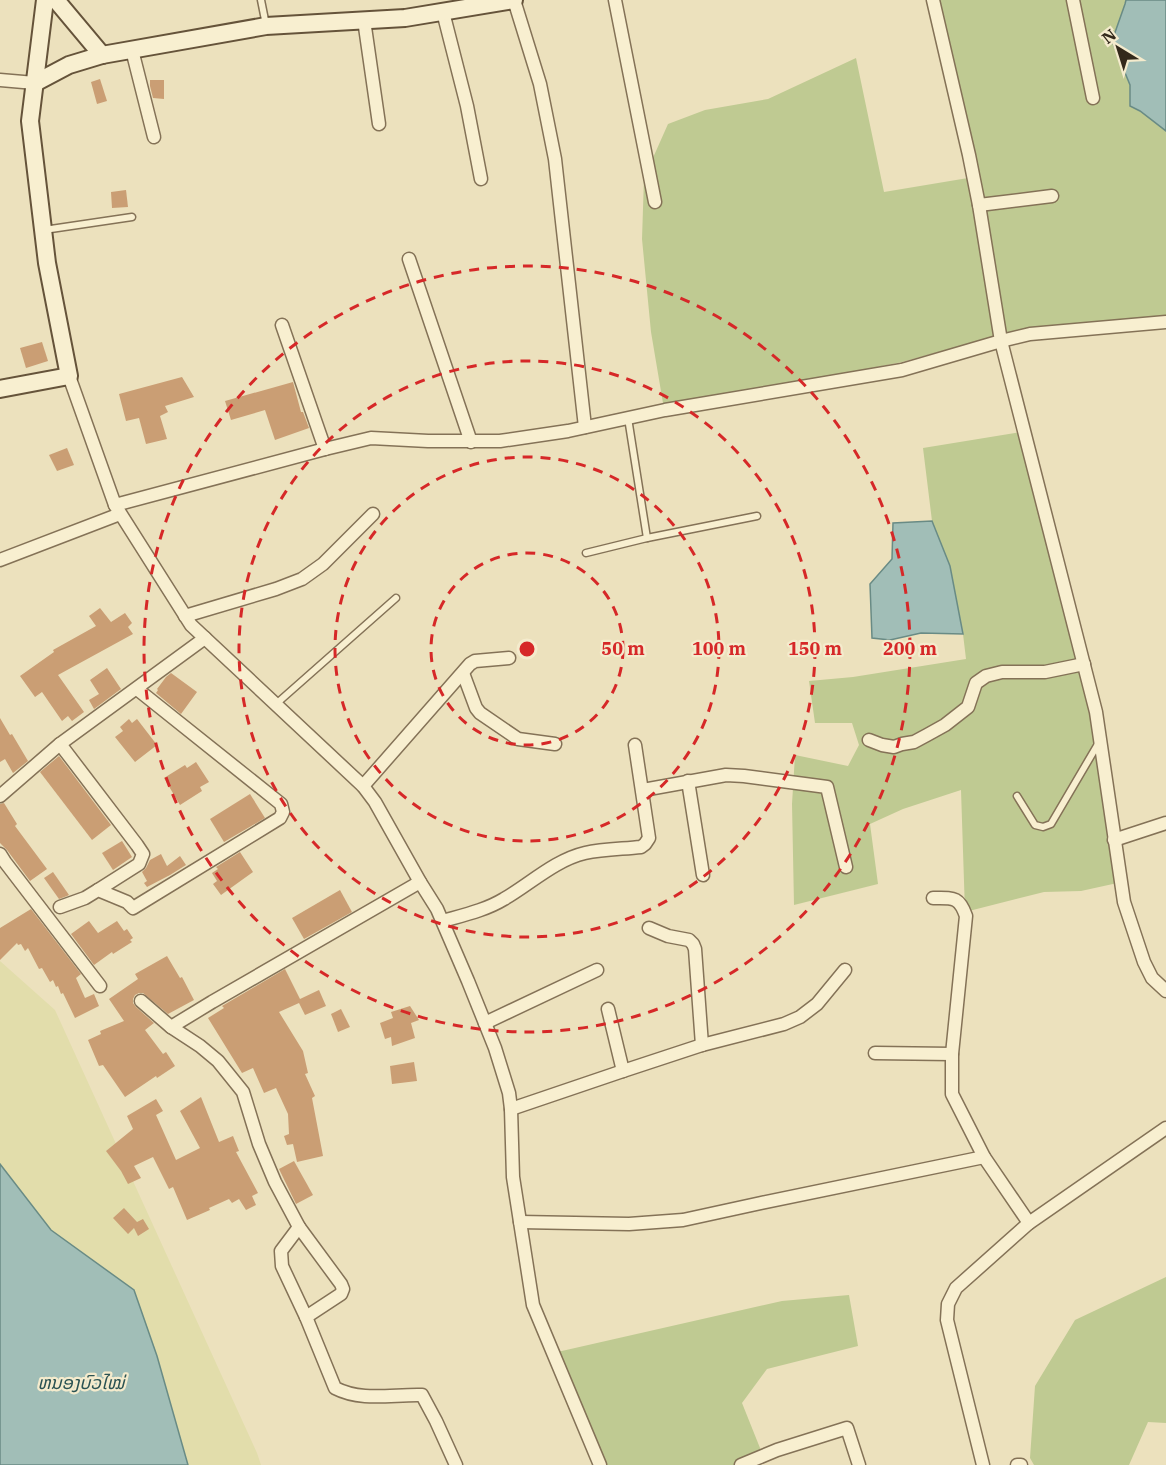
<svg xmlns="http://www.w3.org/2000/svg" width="1166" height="1465" font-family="'IBM Plex Serif','Noto Sans Lao',serif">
<rect width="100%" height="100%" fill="#ece1bd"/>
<!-- farmland -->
<polygon fill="#e2ddab" points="0,961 55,1010 257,1453 261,1465 188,1465 157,1356 134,1290 51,1230 0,1164"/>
<!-- green -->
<g fill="#bfca92">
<polygon points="931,0 1166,0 1166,318 1000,335 902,362 664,409 651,332 642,239 644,178 668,124 705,110 768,99 856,58 884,192 968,178"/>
<path d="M1021,432C1045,526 1071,620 1090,716C1101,771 1109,827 1122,882L1081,891L1044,892L965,912L961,790L903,809L870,824L878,884L794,905L792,804L795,755L848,766L859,745L852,723H815L809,681L853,677L966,659L963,634L950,566L932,521L923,448Z"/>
<polygon points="1166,1277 1166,1423 1148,1422 1129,1465 1034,1465 1030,1458 1035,1386 1075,1320"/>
<polygon points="849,1295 858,1346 767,1369 742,1403 764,1458 754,1465 600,1465 553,1353 782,1301"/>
</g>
<!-- water -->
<g fill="#a1beb7" stroke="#698b85" stroke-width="1.5">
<polygon points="1126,0 1166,0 1166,131 1140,111 1130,106 1130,85 1112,41 1125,4"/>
<polygon points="932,521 950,566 963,634 921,633 890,640 872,638 870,584 892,559 893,523"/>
<polygon points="0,1164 51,1230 134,1290 157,1356 188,1465 0,1465"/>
</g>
<!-- building -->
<g fill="#ca9e74">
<polygon points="100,79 107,101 97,104 91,82"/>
<polygon points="150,80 164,80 164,99 153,98 150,86"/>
<polygon points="126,190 128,207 112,208 111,192"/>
<polygon points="42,342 48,361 26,368 20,348"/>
<polygon points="182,377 194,397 165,406 168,412 160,416 167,439 146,444 139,418 126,421 119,394"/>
<polygon points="293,382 301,412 303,412 309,428 275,440 265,410 231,420 225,401"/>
<polygon points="67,448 74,465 57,471 49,455"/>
<polygon points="100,608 111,622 125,613 132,623 128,627 133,634 58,675 84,712 72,721 68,716 62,721 42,692 35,697 20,676 54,652 53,650 96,626 89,616"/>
<polygon points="107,668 121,689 94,709 89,700 99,694 90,680"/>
<polygon points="171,673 197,692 181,714 156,693 158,690 157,689 166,677"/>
<polygon points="0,718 10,735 12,734 28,761 13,773 5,759 0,762"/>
<polygon points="129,719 132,723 137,719 157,745 135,762 115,737 123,731 120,727"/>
<polygon points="59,756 111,825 92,840 40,772"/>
<polygon points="196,762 209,782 200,787 202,791 180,805 164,778 185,765 187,768"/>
<polygon points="250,794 265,818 224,842 210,819"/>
<polygon points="4,803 17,824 15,826 47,869 30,881 7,850 0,843 0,804"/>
<polygon points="122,841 132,857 113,870 102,853"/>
<polygon points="240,852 253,872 221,895 213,884 217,881 212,873 218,869 216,867"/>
<polygon points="161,854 167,866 180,856 186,865 170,875 147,887 144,883 147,881 142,872 146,868 150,860"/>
<polygon points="53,872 69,895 67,896 59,899 44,878"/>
<polygon points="340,890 352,912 304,939 292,918"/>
<polygon points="31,909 81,974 76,978 85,998 94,994 99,1006 75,1018 63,993 61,994 58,986 56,987 53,980 50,982 42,968 39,969 28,948 25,951 21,944 18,945 17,943 0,960 0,928"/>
<polygon points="89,921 98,933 117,921 124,931 127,929 133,938 130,940 132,942 113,954 112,952 94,965 71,934"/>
<polygon points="167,956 180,978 182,977 194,1000 168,1014 143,993 139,993 135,995 133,999 133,1003 136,1007 154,1023 145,1030 163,1054 166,1052 175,1066 157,1078 156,1076 125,1097 103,1065 99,1066 88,1040 101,1034 100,1031 124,1021 109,999 138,979 135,974"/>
<polygon points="285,969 300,999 319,990 326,1006 305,1015 299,1003 279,1012 303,1051 308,1073 305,1074 315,1096 312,1098 323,1156 297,1162 293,1144 287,1145 284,1136 289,1134 288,1114 276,1088 264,1093 253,1068 242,1073 208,1018 224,1008 222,1006"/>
<polygon points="410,1006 419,1020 411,1023 415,1038 392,1046 391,1037 385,1039 380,1023 393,1018 391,1012"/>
<polygon points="341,1009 350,1027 338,1032 331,1014"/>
<polygon points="414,1062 417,1081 392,1084 390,1066"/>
<polygon points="201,1097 219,1142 233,1136 239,1151 236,1152 258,1193 252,1196 256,1205 246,1210 239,1199 232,1203 229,1199 209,1208 210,1210 187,1220 173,1187 169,1189 153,1157 134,1166 141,1178 128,1184 121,1171 106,1151 133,1129 127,1116 156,1099 163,1111 156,1115 176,1160 200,1148 180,1111"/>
<polygon points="294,1161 313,1195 296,1204 279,1169"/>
<polygon points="124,1208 137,1222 143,1219 149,1229 138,1236 134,1228 128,1234 113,1218"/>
</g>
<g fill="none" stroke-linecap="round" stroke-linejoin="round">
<defs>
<g id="lane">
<polyline points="261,0 266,25"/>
<polyline points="44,230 132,217"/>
<polyline points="628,418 647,538"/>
<polyline points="586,553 647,538 757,516"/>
<polyline points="276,704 396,598"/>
<polyline points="1017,796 1035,825 1043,827 1051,824 1098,744"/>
</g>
<g id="street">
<polyline points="514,0 540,84 555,159 585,427"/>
<polyline points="615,0 655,202"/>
<polyline points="933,0 969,155 979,205 1001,341 1096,712 1124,902 1144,962 1152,978 1166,991"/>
<polyline points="1073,0 1093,98"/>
<polyline points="443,12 467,106 481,179"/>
<polyline points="364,20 379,124"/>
<polyline points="132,50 154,137"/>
<polyline points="0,80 35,83"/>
<polyline points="979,205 1052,196"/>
<polyline points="409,259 471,442"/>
<polyline points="282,325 325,449"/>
<polyline points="69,376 115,505 325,449 371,438 428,441 500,441 568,431 665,410 902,370 1001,341 1030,334 1166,322"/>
<polyline points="115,505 191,625 363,786 375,802 420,882 437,909 468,981 495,1048 509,1093 511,1109 513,1177 533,1305 600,1465"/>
<polyline points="0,560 120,514"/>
<polyline points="185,616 276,589 302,579 323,564 373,514"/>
<polyline points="463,673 476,708 480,713 518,739 555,744"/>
<polyline points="869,740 882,745 894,747 902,744 914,742 927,735 945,725 968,707 976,683 986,676 1002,672 1045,672 1084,664"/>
<polyline points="60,744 137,845 143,854 139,864 98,890"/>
<polyline points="688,781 703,875"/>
<polyline points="363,786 470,664 475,661 509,658"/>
<polyline points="643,790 726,775 744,776 827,787 846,867"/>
<polyline points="0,796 60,744 205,638"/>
<polyline points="1114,840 1166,823"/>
<polyline points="0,854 5,862 100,986"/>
<path d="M933,898C953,898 959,896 966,916L952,1054V1094L984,1157L1029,1223"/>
<polyline points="60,907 85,898 98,890 127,902 133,908 280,818 283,812 281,804 137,689"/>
<path d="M443,921C464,915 486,910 504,899C530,884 555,860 585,853C603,849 623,849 641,847L645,844L649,838L635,745"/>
<polyline points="649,928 668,936 689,940 693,944 695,949 702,1045"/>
<polyline points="141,1001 171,1027 212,1002 420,882"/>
<polyline points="608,1009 623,1071"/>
<polyline points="485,1023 597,970"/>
<path d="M171,1027L200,1046L218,1061L243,1092L259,1144L275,1182L299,1227L281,1251L282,1266L306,1317L335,1388C362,1402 393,1394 422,1395L436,1421L456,1465"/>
<polyline points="875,1053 952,1054"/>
<polyline points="511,1109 623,1071 702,1045 784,1024 800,1017 817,1004 845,970"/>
<polyline points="520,1222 629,1224 683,1220 761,1203 984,1157"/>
<polyline points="299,1227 341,1284 343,1289 341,1294 306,1317"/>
<polyline points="741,1465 777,1450 847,1428 859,1465"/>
<polyline points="983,1465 947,1320 948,1304 956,1288 1029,1223 1166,1128"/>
<polyline points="1017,1465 1021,1465"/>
</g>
<g id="secondary">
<polyline points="56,0 102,55"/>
<polyline points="35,83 69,65 102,55 266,26 405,18 514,0"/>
<polyline points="0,389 69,376 47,263 30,121 45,0"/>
</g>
</defs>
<!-- lane casing -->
<use href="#lane" stroke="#847257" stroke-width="9"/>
<!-- street casing -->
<use href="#street" stroke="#847257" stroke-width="15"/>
<!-- secondary casing -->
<use href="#secondary" stroke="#65533a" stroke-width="20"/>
<!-- lane -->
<use href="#lane" stroke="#f8efd0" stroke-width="6"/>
<!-- street -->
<use href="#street" stroke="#f8efd0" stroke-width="12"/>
<!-- secondary -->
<use href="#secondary" stroke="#f8efd0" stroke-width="16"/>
</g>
<!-- distance rings -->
<g fill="none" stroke="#d62828" stroke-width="3" stroke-dasharray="10 8">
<circle cx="527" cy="649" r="96"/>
<circle cx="527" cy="649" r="192"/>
<circle cx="527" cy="649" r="288"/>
<circle cx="527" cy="649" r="383"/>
</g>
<g text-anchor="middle" stroke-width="4.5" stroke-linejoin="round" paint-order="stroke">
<!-- water labels -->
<g font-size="18" font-style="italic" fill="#2b5353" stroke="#f4ebcd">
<text x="81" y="1389">ຫນອງບົວໄໝ່</text>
</g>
</g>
<circle cx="527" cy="649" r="9" fill="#d62828" stroke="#f4ebcd" stroke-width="3"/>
<g font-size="18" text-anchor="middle" font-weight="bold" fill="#d62828" stroke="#f4ebcd" stroke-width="4.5" stroke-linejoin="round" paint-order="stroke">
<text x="623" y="655">50 m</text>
<text x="719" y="655">100 m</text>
<text x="815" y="655">150 m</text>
<text x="910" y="655">200 m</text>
</g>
<!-- north arrow -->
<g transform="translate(1118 48) rotate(322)" stroke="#f4ebcd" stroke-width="4.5" paint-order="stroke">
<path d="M0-4.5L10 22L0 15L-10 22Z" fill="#33291b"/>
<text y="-9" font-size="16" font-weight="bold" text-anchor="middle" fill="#33291b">N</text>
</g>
</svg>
